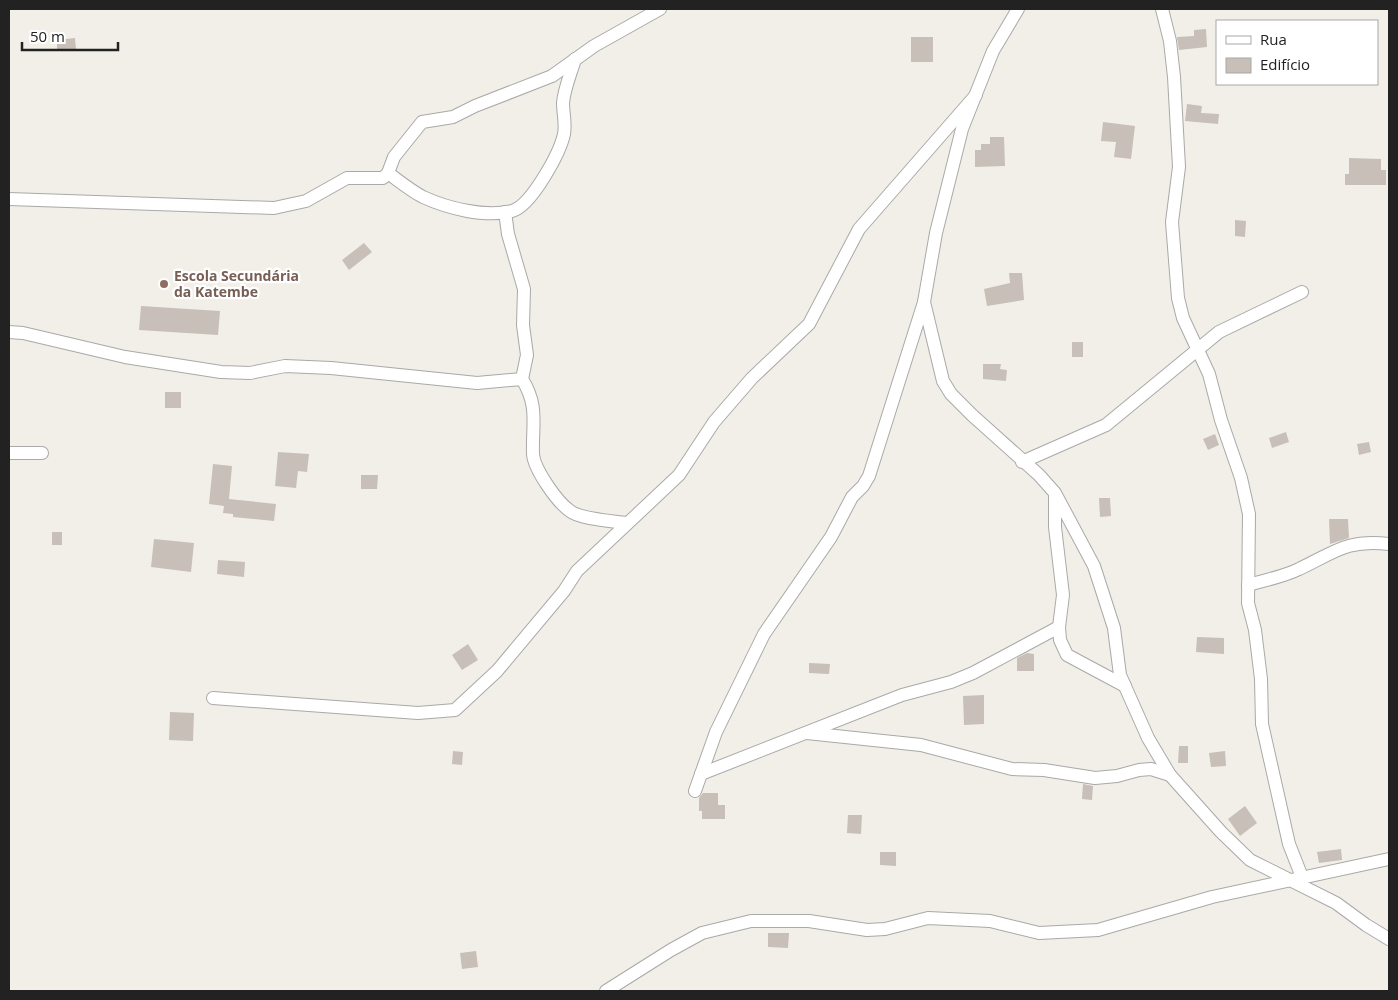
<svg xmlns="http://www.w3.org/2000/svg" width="1398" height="1000" font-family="'Open Sans',sans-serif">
<rect width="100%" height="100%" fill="#f2efe9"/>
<!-- building -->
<g fill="#c7bfb8">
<polygon points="1206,29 1207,47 1179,50 1177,37 1194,36 1194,30"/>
<rect x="911" y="37" width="22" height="25"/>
<polygon points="75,38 76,49 57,50 57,40"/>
<polygon points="1187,104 1202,106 1201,113 1219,114 1218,124 1185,121"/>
<polygon points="1103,122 1135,126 1131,159 1114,157 1116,142 1101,141"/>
<polygon points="990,137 1004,137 1005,166 975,167 975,150 981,150 981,144 990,144"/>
<polygon points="1349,158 1381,159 1381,170 1386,170 1386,185 1345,185 1345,174 1349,174"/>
<polygon points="1235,220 1246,221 1245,237 1235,236"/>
<polygon points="364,243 372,252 349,270 342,260"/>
<polygon points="1009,273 1022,273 1024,300 987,306 984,289 1010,283"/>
<polygon points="141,306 220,311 218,335 139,330"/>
<rect x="1072" y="342" width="11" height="15"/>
<polygon points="983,364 1001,364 1000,369 1007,370 1006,381 983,379"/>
<rect x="165" y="392" width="16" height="16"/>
<polygon points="1286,432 1289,442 1272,448 1269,438"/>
<polygon points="1215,434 1219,445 1208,450 1203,439"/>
<polygon points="1369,442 1371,452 1359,455 1357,444"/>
<polygon points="278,452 309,454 307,472 298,471 296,488 275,486"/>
<polygon points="213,464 232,466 229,499 276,504 274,521 233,517 233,514 223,513 224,506 209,504"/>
<polygon points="361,475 378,475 377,489 361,489"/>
<polygon points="1099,498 1110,498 1111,516 1100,517"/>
<polygon points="1329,519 1348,519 1349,538 1330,544"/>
<rect x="52" y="532" width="10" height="13"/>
<polygon points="154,539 194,543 191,572 151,567"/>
<polygon points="218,560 245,562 244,577 217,574"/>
<polygon points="1197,637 1224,638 1224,654 1196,652"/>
<polygon points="468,644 478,660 462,670 452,655"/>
<polygon points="1027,653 1034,654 1034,671 1017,671 1017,658"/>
<polygon points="809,663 830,664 829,674 809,673"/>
<polygon points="984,695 984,724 964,725 963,696"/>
<polygon points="170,712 194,713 193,741 169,740"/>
<polygon points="1179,746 1188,746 1188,763 1178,763"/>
<polygon points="453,751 463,752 462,765 452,764"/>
<polygon points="1225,751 1226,766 1211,767 1209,753"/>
<polygon points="1083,784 1093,786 1092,800 1082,799"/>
<polygon points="703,793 718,793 718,805 725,805 725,819 702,819 702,811 699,811 699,798"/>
<polygon points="1245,806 1257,823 1240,836 1228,819"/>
<polygon points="848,815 862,815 861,834 847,833"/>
<polygon points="1341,849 1342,860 1319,863 1317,852"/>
<polygon points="880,852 896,852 896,866 880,865"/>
<polygon points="768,933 789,933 788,948 768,947"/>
<polygon points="476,951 478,967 462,969 460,953"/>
</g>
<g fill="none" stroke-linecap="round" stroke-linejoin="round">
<defs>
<g id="minor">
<polyline points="1162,9 1170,41 1174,77 1179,167 1172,222 1178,298 1183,318 1209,374 1221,420 1241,478 1249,514 1248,603 1255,630 1261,679 1262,724 1289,844 1302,877"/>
<path d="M388,173C399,181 411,191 423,197C447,208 485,218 512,211C531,206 560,153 564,134C566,124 563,113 563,103C564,89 571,73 575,59"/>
<polyline points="9,199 274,208 306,201 347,178 383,178 388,173 394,157 422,122 453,117 475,106 552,76 594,46 660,9"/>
<polyline points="924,302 943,381 951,394 972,415 1039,475 1055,493 1094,566 1114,628 1120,675 1148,738 1170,775 1221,832 1250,860 1336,903 1366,925 1389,939"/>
<polyline points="9,332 23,333 125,357 221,372 250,373 285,366 331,368 477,383 522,379 527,355 523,325 524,289 508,234 505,212"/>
<path d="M522,379C539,406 532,424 533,454C534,469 557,502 570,511C580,519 613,521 626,523"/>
<polyline points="9,453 42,453"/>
<polyline points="1022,462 1106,425 1219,332 1302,292"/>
<polyline points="1055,495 1055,527 1063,595 1059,627 1060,640 1067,655 1125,686"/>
<path d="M1248,585C1265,580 1283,577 1299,569C1335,552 1347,539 1389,544"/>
<polyline points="213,698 418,713 455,710 497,671 564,591 577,571 679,475 714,422 752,378 809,324 859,229 976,95"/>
<polyline points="807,733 921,745 1012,769 1044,770 1095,778 1117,776 1139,770 1151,769 1170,775"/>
<polyline points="701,774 902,695 951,682 973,673 1059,627"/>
<polyline points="695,791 716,732 764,634 831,537 852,497 863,486 869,476 924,302 936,233 962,129 993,51 1018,9"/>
<polyline points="606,991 671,950 702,933 751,921 809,921 867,930 885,929 928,918 990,921 1039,933 1098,930 1212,897 1389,859"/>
</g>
</defs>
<!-- minor casing -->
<use href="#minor" stroke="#a9a9a9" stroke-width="14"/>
<!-- minor -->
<use href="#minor" stroke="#fff" stroke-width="12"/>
</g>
<!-- markers -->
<circle fill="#8d6e63" stroke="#fff" stroke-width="2" cx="164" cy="284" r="5"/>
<g text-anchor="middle" stroke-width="4.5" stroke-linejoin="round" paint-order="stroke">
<!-- education labels -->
<g font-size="14" font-weight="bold" fill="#785e54" stroke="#fff" text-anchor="start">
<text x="174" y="281">Escola Secundária<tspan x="174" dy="16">da Katembe</tspan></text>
</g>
</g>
<!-- border -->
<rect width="1398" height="1000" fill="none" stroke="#222222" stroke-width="20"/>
<!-- legend -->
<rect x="1216" y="20" width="162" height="65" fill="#ffffff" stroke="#a7a7a7"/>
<rect x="1226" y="36" width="25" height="8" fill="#ffffff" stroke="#a7a7a7"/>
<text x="1260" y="45" font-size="15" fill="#222222">Rua</text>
<rect x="1226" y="58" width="25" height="15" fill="#c7bfb8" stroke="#a7a7a7"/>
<text x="1260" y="70" font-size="15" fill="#222222">Edifício</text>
<!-- scale -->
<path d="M22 42v8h96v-8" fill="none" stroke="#222222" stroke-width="2.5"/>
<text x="30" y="42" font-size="15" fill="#222222" stroke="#ffffff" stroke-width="4" paint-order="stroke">50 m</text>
</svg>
